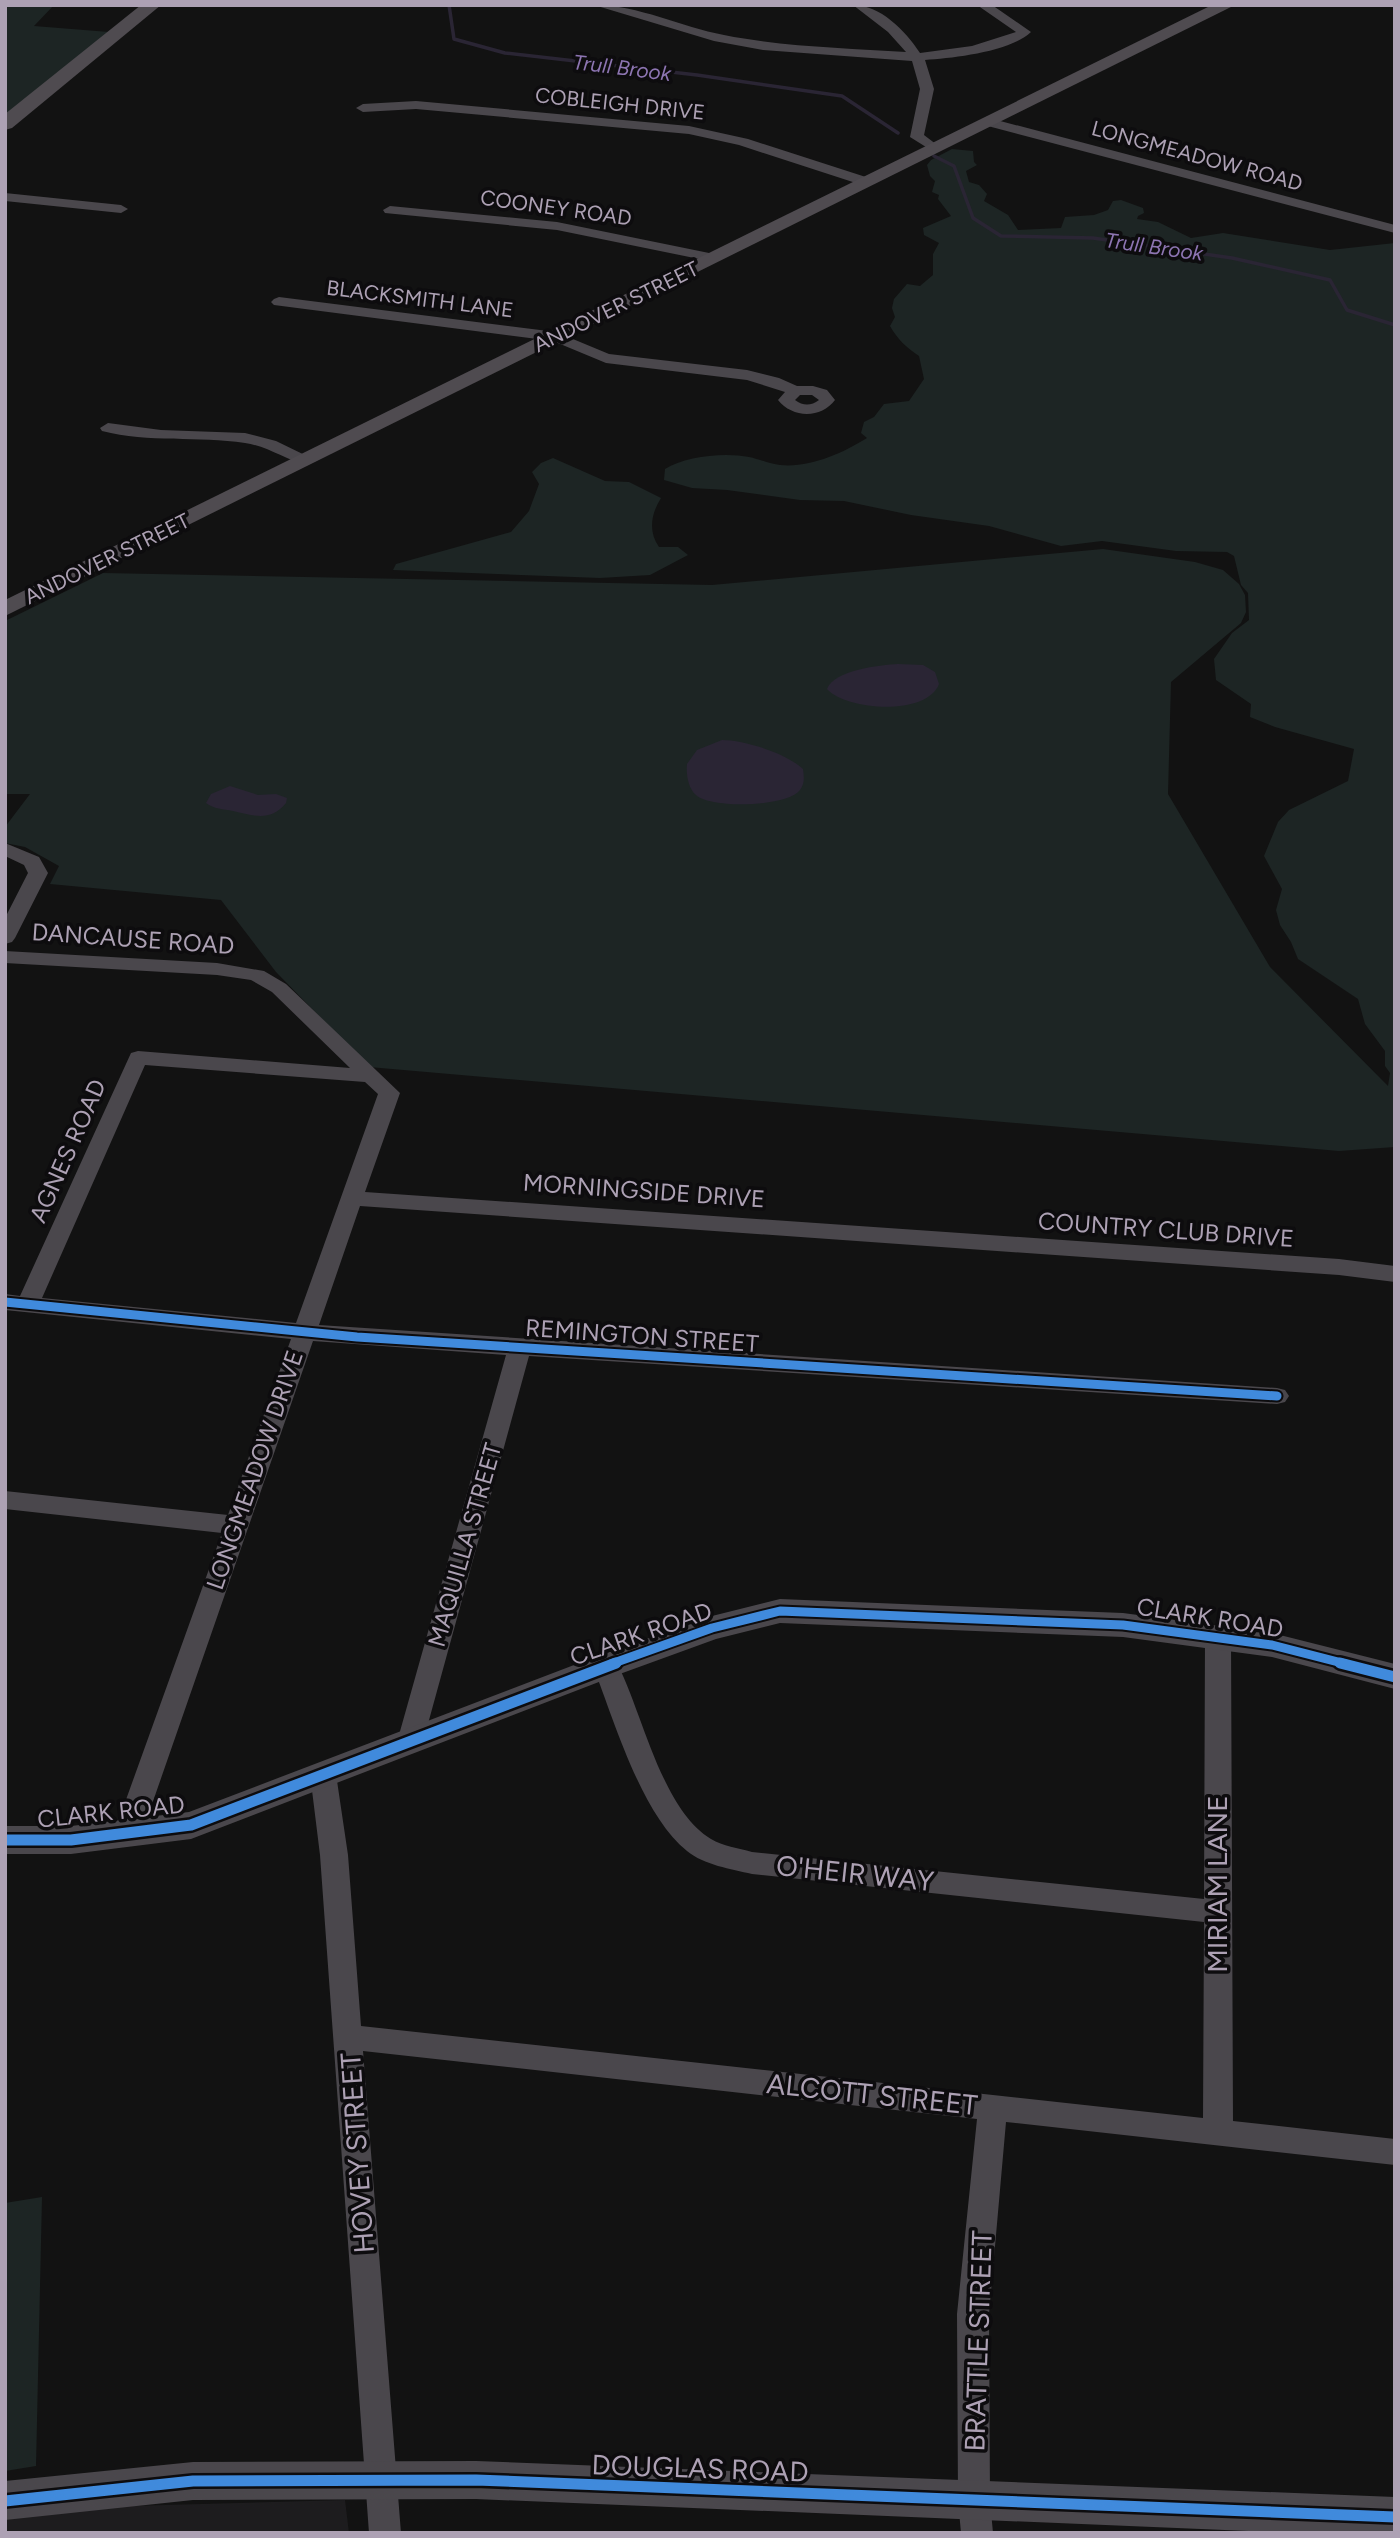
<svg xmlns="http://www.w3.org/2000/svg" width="1400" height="2538" font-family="Figtree,sans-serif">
<rect width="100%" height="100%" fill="#121212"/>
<!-- built -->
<polygon fill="#1d1c1e" points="345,2500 349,2533 5,2533 5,2516 92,2507"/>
<!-- green -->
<g fill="#1d2524">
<polygon points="5,5 54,5 34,26 109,32 5,116"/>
<path d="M952,149L973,151L974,162L977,165L966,171L969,182L979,185L987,194L984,201L1008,215L1018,230L1061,228L1065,217L1094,215L1108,210L1113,201L1121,200L1143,208L1144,213L1138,216L1137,219L1158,222L1191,238L1223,233L1330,250L1395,243V1147L1339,1151L369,1067L276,972L221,900L50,884L59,866L25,847L5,843V827L30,794H5V621L103,573L712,585L1103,549L1195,562L1223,570L1239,584L1245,595L1246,612L1241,623L1171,682L1168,794L1270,967L1388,1086L1390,1073L1385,1066V1051L1365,1024L1358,999L1298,959L1291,942L1280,925L1276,910L1282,889L1264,856L1278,822L1289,810L1348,781L1354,749L1275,727L1250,717L1251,704L1216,680L1214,659L1232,633L1249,620L1248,593L1241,585L1234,556L1227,552L1176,551L1102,541L1061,546L989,526L911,515L844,501L800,500L727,490L692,488L664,480L665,469C685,456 725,452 749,457C759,459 770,464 780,465C810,468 843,453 867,438L861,433L864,422L874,417L884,404L909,401L924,379L919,356C906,347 898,340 890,326L895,317L892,308L894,299L907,284L920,286L933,275V254L939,243L924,235L923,228L951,216L938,199L939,195L932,192L935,181L930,176L927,165L931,160Z"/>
<path d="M553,458L605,481L629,482L661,498C651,514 648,531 659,547H678L688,555L650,575L600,578L393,570L396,564L511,532L529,511L539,484L532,472L541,463Z"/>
<polygon points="42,2197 36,2466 5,2471 5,2203"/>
</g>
<!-- water -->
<g fill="#2a2534">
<path d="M898,664L923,665L935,672L939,684C927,716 847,711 827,689C834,670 880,665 898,664Z"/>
<path d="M722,740C744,740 786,753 803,769C804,776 805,784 800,790C787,807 711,809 696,795C688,788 686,774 687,764L697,750Z"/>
<path d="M230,786L258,795L276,794L287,798L286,803C270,822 255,816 233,811C223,809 214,809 206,803L211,794Z"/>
</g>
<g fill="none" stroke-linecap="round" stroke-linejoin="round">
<!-- stream -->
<g stroke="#2a2534" stroke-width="3.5">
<polyline points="449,5 454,39 505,53 697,75 842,96 898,133"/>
<polyline points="934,156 954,166 973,218 1001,236 1093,238 1232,258 1330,280 1347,310 1395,325"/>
</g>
<!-- minor -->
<g fill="#4a474c" fill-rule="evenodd">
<path d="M594,5C639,5 681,27 724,35C784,47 846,48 906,52L888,32L853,5C880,5 905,30 920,53L972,46L1016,32L977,5H992L1031,32C1010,52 954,58 925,60L934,89L924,135L941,148L934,152L910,137L920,89L912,61L763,50L714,41Z"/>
<polygon points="416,101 689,126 748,139 872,179 874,182 872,185 862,185 739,145 689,134 416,109 363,112 356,108 363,104"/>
<polygon points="989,118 1395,225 1395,233 984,125 984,119"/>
<polygon points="5,193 121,205 128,209 121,213 5,201"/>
<polygon points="390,206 557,222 714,254 721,258 714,262 557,230 385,213 383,210"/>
<path d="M279,297L556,332L609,354L747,370L779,378L797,386H813L827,390L835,400C821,419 792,418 778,400L785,392L747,380L606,363L553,341L274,305L271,302L274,299ZM800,395H812L819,400C811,406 803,406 795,400Z"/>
<path d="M108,423L161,430L245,433L276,441L315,460L307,465C286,460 267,446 245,443C198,436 149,443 102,431L100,428Z"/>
<polygon points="5,843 39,857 48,873 15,938 12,942 5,944 5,918 28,873 24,865 5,856"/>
<path d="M5,951L217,963L264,971L286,984L400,1093L365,1192L1339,1259L1395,1266V1282L1339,1275L360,1206L319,1325L1277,1388L1285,1390L1289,1396L1285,1402L1277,1404L529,1356L423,1742L419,1749L410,1753L401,1749L397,1742L506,1355L313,1341L142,1833L138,1841L128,1844L118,1841L114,1833L222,1533L5,1509V1491L228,1515L291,1339L5,1310V1294L20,1296L131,1053L138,1051L350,1068L272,992L251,980L217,975L5,963ZM145,1065L365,1082L378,1094L296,1323L42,1298Z"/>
<path d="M1218,1627L1227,1630L1231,1637L1233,2121L1395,2139V2165L1006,2122L989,2314L990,2500L993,2533H961L958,2500L957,2314L977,2119L363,2051L401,2533H369L320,1855L310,1774L314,1766L323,1763L332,1766L336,1774L348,1855L361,2026L1203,2118L1204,1922L752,1874C731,1869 704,1865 687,1851C641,1814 614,1720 593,1666L597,1659L606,1656L615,1659C642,1709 660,1808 711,1839C723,1846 738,1848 752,1852L1204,1899L1205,1637L1209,1630Z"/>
</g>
<!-- tertiary -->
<g fill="#4a474c" fill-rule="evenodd">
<polygon points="780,1599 1123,1613 1272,1633 1395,1664 1395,1689 1272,1657 1123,1637 780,1623 716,1639 617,1675 191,1839 71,1854 5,1854 5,1826 71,1826 189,1812 595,1657 712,1616"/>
<polygon points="476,2461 1395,2497 1395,2533 1299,2533 476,2499 193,2500 5,2520 5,2481 193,2462"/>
</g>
<!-- secondary -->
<g fill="#4f4b50" fill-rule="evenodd">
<polygon points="141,5 161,5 12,128 5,130 5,114"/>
<polygon points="1212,5 1235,5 5,616 5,600"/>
</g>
<defs>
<g id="cycleway-far1">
<polyline points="5,1302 357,1337 1277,1396"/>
<polyline points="611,1664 712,1628 780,1611 1123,1625 1272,1645 1346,1664"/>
</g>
<g id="cycleway">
<polyline points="1340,1663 1395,1677"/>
<polyline points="5,1840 71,1840 191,1825 616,1663"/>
<polyline points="5,2501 193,2481 476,2480 1395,2517"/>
</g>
</defs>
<!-- cycleway-far1 casing -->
<use href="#cycleway-far1" stroke="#0d0c0e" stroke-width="13"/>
<!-- cycleway casing -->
<use href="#cycleway" stroke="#0d0c0e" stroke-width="16"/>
<!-- cycleway-far1 -->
<use href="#cycleway-far1" stroke="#408adc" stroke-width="9"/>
<!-- cycleway -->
<use href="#cycleway" stroke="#408adc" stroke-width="11"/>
</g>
<g text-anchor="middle" stroke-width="7" stroke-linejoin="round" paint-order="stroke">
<!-- far-water labels -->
<g font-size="21" font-style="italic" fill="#8d75b2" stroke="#0d0c0e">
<text transform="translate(622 68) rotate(7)" y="7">Trull Brook</text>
<text transform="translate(1154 247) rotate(8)" y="7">Trull Brook</text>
</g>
<!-- far-street labels -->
<g font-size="21" fill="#ada1b4" stroke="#0d0c0e">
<text transform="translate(620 104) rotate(6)" y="7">COBLEIGH DRIVE</text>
<text transform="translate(1197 156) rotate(15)" y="7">LONGMEADOW ROAD</text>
<text transform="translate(556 208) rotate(8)" y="7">COONEY ROAD</text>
<text transform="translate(420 299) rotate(7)" y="7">BLACKSMITH LANE</text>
<text transform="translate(616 307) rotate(-26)" y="7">ANDOVER STREET</text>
<text transform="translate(107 559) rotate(-26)" y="7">ANDOVER STREET</text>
</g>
<!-- street labels -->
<g font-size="24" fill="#ada1b4" stroke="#0d0c0e">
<text transform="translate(133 939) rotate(4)" y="8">DANCAUSE ROAD</text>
<text transform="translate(68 1151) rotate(-66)" y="8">AGNES ROAD</text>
<text transform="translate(644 1191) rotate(4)" y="8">MORNINGSIDE DRIVE</text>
<text transform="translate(1166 1230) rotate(4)" y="8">COUNTRY CLUB DRIVE</text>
<text transform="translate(642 1336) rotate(4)" y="8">REMINGTON STREET</text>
<text transform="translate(255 1470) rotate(-71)" y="8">LONGMEADOW DRIVE</text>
<text transform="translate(465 1545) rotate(-74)" y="8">MAQUILLA STREET</text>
<text transform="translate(1210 1618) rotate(9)" y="8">CLARK ROAD</text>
<text transform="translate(641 1634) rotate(-19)" y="8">CLARK ROAD</text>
<text transform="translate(111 1812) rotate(-6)" y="8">CLARK ROAD</text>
</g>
<!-- near-street labels -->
<g font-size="28" fill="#ada1b4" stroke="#0d0c0e">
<text transform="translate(855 1873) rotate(6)" y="10">O'HEIR WAY</text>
<text transform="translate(1217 1884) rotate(-90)" y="10">MIRIAM LANE</text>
<text transform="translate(872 2094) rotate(6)" y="10">ALCOTT STREET</text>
<text transform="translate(357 2153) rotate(-94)" y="10">HOVEY STREET</text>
<text transform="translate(978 2341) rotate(-88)" y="10">BRATTLE STREET</text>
<text transform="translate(700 2468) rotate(2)" y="10">DOUGLAS ROAD</text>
</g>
</g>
<!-- border -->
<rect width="1400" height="2538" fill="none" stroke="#ada1b4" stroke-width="14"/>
</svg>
